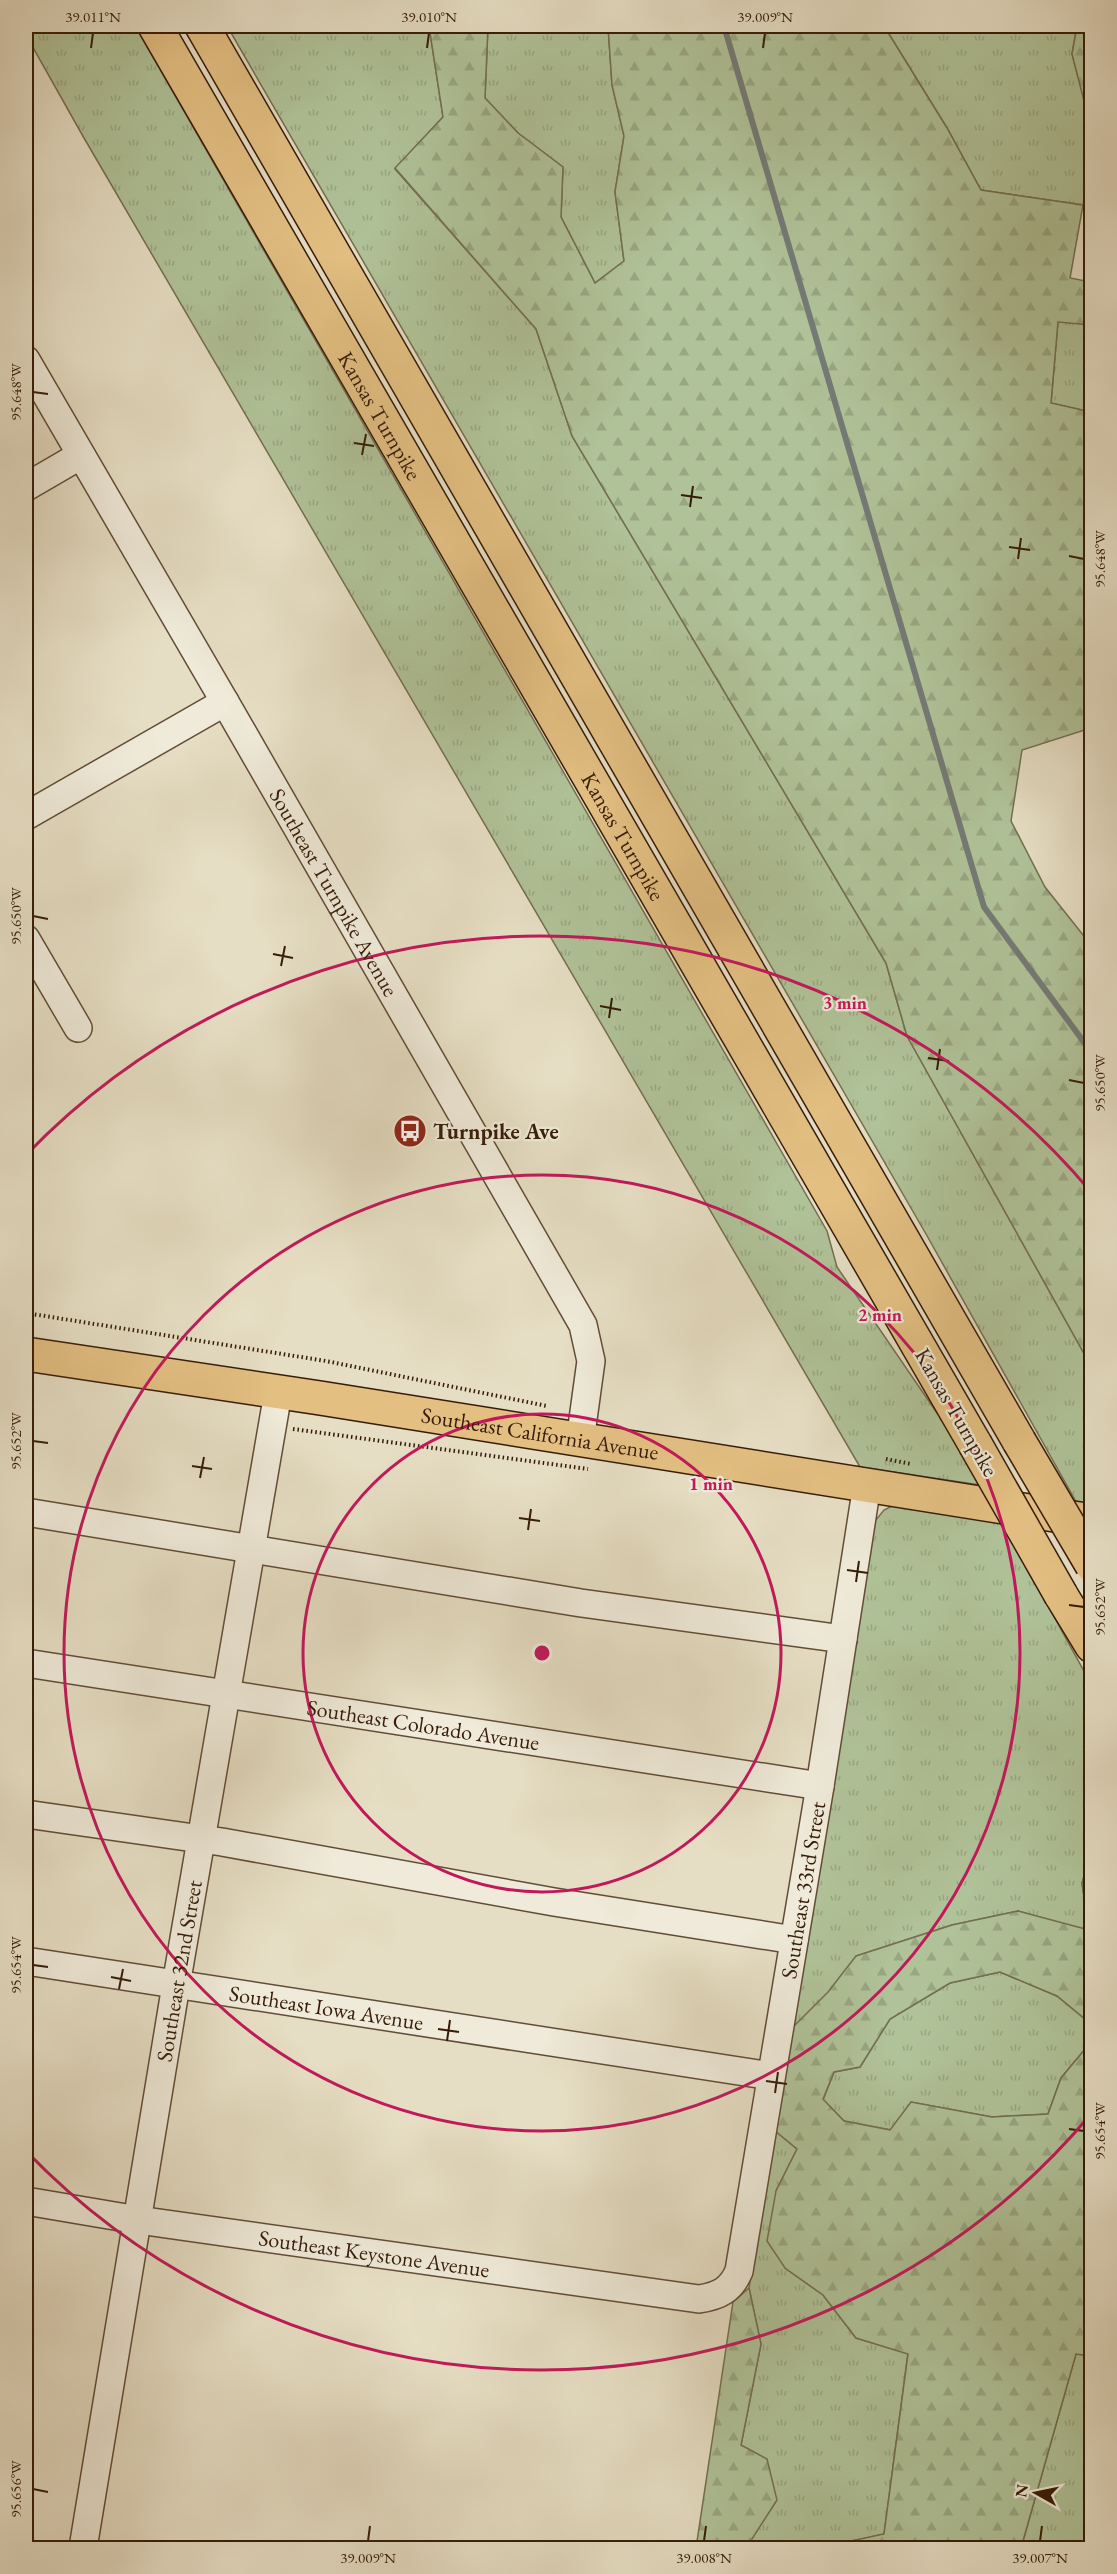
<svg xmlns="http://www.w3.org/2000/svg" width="1117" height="2574" font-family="'EB Garamond',serif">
<defs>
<pattern id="grass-tufts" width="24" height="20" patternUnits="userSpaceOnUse" patternTransform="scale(1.5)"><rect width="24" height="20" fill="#b0c298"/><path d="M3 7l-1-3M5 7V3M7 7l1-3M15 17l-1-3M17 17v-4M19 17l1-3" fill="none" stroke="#98a682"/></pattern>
<pattern id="forest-firs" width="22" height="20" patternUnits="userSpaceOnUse" patternTransform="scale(1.5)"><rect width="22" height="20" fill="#b0c298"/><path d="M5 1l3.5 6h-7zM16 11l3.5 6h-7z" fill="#98a682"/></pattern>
</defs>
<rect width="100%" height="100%" fill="#e6dec4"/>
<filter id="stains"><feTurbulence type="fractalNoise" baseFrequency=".00333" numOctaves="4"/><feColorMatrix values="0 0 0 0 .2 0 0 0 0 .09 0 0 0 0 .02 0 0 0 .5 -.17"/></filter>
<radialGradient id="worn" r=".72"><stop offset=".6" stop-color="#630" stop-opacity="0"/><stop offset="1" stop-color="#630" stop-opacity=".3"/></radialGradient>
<!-- grass -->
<g fill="url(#grass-tufts)" stroke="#736f50" stroke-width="1.5">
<polygon points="26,26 135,26 827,1231 837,1267 952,1435 980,1485 860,1467 84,138 26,35"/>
<polygon points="227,26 429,26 443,117 395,169 536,329 572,436 886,963 907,1036 1091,1366 1091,1509 1079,1507 926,1234"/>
<polygon points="488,26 608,26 612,85 624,136 615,192 624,261 595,283 561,217 563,167 518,133 485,98"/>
<polygon points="884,26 1077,26 1072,54 1092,128 1091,160 1083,205 981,190 947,128"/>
<polygon points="1058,321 1091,325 1091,412 1051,403"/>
<polygon points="896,1504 1001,1520 1091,1684 1092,1851 1082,1883 1089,1931 1018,1911 952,1925 857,1956 829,1992 790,2030 875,1521 884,1510"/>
<polygon points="1000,1972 1057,1996 1091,2024 1091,2042 1061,2078 1048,2114 992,2117 911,2102 891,2130 844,2121 823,2100 834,2072 860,2067 890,2019 950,1983"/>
<polygon points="774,2130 797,2149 776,2191 785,2268 823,2295 856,2338 908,2353 884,2534 819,2548 750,2542 741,2445 761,2344 749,2288"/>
<polygon points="1076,2354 1091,2356 1091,2548 1021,2548"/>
</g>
<!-- forest -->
<g fill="url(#forest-firs)" stroke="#736f50" stroke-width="1.5">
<polygon points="429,26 488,26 485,98 518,133 563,167 561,217 595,283 624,261 615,192 624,136 612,85 608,26 884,26 947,128 981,190 1083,205 1070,278 1091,282 1091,325 1058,322 1051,403 1091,412 1091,728 1022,750 1011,821 1045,887 1091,945 1091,1366 907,1036 886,963 572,436 536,329 395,168 443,117"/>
<polygon points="1077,26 1091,26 1091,128 1072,54"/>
<polygon points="1091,1851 1091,2024 1057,1996 1000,1972 950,1983 890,2019 860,2067 834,2072 823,2099 844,2121 890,2130 911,2102 992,2117 1048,2114 1061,2078 1091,2042 1091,2356 1076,2354 1021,2548 819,2548 884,2534 908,2354 856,2338 823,2295 785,2268 767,2241 776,2191 797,2149 774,2130 790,2030 828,1992 856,1956 952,1925 1018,1911 1089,1930 1082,1883"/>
<polygon points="749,2288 761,2344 741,2445 767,2459 777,2500 750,2542 814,2548 696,2548 733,2302"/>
</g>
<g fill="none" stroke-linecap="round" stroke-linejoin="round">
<!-- stream -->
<polyline stroke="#747a76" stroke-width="6" points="724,26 984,907 1092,1053"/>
<defs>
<g id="minor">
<path id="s1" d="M26,360L225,702L583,1325L591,1361L580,1441"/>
<polyline points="26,487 81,455"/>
<polyline points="26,816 225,702"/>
<polyline points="26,939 78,1028"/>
<polyline points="26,1512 581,1603 843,1639"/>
<path id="s2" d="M26,1663L820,1786"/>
<polyline points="26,1814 222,1842 554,1902 794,1940"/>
<path id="s3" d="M26,1961L771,2076"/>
<path id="s4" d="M26,2201L138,2220L699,2299C719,2296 731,2290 739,2271L820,1786L867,1485"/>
<path id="s5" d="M83,2548L176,1985L278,1393"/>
</g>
<g id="major">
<path id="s6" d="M26,1354L320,1398L1092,1521"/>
</g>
<g id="highway">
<path id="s7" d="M155,26L975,1444"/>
<polyline points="202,26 1019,1441"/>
<polyline points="1061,1595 1092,1646"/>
</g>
</defs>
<!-- minor casing -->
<use href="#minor" stroke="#624c37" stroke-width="30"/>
<!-- major casing -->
<use href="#major" stroke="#361c08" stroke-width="36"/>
<!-- highway casing -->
<use href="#highway" stroke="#361c08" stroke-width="36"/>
<!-- path -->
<g stroke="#361c08" stroke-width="4" stroke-dasharray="1.5 3" stroke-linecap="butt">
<polyline points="26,1313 326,1361 547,1406"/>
<polyline points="293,1429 588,1469"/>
<polyline points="886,1459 911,1464"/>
</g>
<!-- minor -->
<use href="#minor" stroke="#efead9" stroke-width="27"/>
<!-- major -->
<use href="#major" stroke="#e3bf82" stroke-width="33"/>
<!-- highway -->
<use href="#highway" stroke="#e3bf82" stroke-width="33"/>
<defs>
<g id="highway-bridge">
<polyline points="1019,1441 1092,1565"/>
<polyline points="975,1444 1061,1595"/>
</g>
</defs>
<!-- highway-bridge casing -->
<use href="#highway-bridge" stroke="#361c08" stroke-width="36" stroke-linecap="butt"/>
<!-- highway-bridge -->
<use href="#highway-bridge" stroke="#e3bf82" stroke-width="33"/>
</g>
<!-- ticks -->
<path fill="none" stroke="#361c08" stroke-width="2" d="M91,48L93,33M427,48L429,33M763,48L765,33M33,392L48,394M354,443L374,446M362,455L366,434M681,495L702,498M690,507L693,486M1009,547L1030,550M1069,556L1084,559M1018,559L1021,538M33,916L48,919M273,954L293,958M281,966L285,946M600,1006L621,1010M609,1018L612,998M928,1058L949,1061M937,1070L940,1049M1069,1080L1084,1083M33,1441L48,1443M192,1466L212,1469M200,1478L204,1457M519,1518L540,1521M528,1530L531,1509M847,1570L868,1573M856,1582L859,1561M1069,1605L1084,1607M33,1965L48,1967M111,1977L131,1981M119,1989L123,1969M438,2029L459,2032M447,2041L450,2020M766,2081L787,2084M775,2093L778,2072M1069,2129L1084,2131M33,2489L48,2492M368,2541L370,2526M704,2541L706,2526M1040,2541L1042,2526"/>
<!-- distance rings -->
<g fill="none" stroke="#c2185b" stroke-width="3">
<circle cx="542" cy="1653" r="239"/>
<circle cx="542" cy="1653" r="478"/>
<path d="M1091 2114A717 717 0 0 1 26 2151M26 1155A717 717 0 0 1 1091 1192"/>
</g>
<!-- icons -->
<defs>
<symbol id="bus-disc" viewBox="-11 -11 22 22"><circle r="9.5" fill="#8f2418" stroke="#efead9"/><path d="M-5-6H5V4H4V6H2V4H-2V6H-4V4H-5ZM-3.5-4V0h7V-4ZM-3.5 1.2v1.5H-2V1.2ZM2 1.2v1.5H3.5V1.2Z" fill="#fff"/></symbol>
</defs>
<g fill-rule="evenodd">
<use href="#bus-disc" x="391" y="1112" width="38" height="38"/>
</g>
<g text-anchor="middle" stroke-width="4.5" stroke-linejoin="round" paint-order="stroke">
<!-- street labels -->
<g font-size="22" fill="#361c08" stroke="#efead9">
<text dy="8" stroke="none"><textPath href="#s7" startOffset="450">Kansas Turnpike</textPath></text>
<text dy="8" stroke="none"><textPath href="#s7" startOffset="936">Kansas Turnpike</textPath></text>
<text dy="8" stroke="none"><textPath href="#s1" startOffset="615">Southeast Turnpike Avenue</textPath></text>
<text transform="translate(957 1412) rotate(60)" y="8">Kansas Turnpike</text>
<text dy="8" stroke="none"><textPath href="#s6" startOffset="520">Southeast California Avenue</textPath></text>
<text dy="8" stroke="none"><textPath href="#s2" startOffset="402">Southeast Colorado Avenue</textPath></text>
<text dy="8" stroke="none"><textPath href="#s4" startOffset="1118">Southeast 33rd Street</textPath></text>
<text dy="8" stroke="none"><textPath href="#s5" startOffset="585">Southeast 32nd Street</textPath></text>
<text dy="8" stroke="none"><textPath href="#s3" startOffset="304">Southeast Iowa Avenue</textPath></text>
<text dy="8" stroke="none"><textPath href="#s4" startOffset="352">Southeast Keystone Avenue</textPath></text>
</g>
<!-- poi labels -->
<g font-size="22" font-weight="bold" fill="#361c08" stroke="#efead9" text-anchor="start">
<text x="433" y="1139">Turnpike Ave</text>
</g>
</g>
<circle cx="542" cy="1653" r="9" fill="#c2185b" stroke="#efead9" stroke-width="3"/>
<g font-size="18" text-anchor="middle" font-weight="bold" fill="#c2185b" stroke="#efead9" stroke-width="4.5" stroke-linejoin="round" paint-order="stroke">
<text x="845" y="1009">3 min</text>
<text x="880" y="1321">2 min</text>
<text x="711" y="1490">1 min</text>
</g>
<!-- margin -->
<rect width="1117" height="2574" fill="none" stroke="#e6dec4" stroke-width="66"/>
<!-- north arrow -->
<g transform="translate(1036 2493) rotate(279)" stroke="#efead9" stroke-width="4.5" paint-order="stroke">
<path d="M0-4.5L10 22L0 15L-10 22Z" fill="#361c08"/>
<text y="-9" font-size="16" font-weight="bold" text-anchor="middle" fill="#361c08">N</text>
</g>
<rect x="33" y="33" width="1051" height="2508" fill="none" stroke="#361c08" stroke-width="2"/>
<g font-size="15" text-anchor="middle" fill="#361c08">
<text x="93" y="22">39.011°N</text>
<text x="429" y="22">39.010°N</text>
<text x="765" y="22">39.009°N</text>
<text transform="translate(16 392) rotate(-90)" y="5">95.648°W</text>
<text transform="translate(1100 559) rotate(-90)" y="5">95.648°W</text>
<text transform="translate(16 916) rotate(-90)" y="5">95.650°W</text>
<text transform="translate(1100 1083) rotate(-90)" y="5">95.650°W</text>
<text transform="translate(16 1441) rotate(-90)" y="5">95.652°W</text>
<text transform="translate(1100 1607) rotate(-90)" y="5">95.652°W</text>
<text transform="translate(16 1965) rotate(-90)" y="5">95.654°W</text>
<text transform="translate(1100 2131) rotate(-90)" y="5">95.654°W</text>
<text transform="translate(16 2489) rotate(-90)" y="5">95.656°W</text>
<text x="368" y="2563">39.009°N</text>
<text x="704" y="2563">39.008°N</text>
<text x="1040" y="2563">39.007°N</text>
</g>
<rect width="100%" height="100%" filter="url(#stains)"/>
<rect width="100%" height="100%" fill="url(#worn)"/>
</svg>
